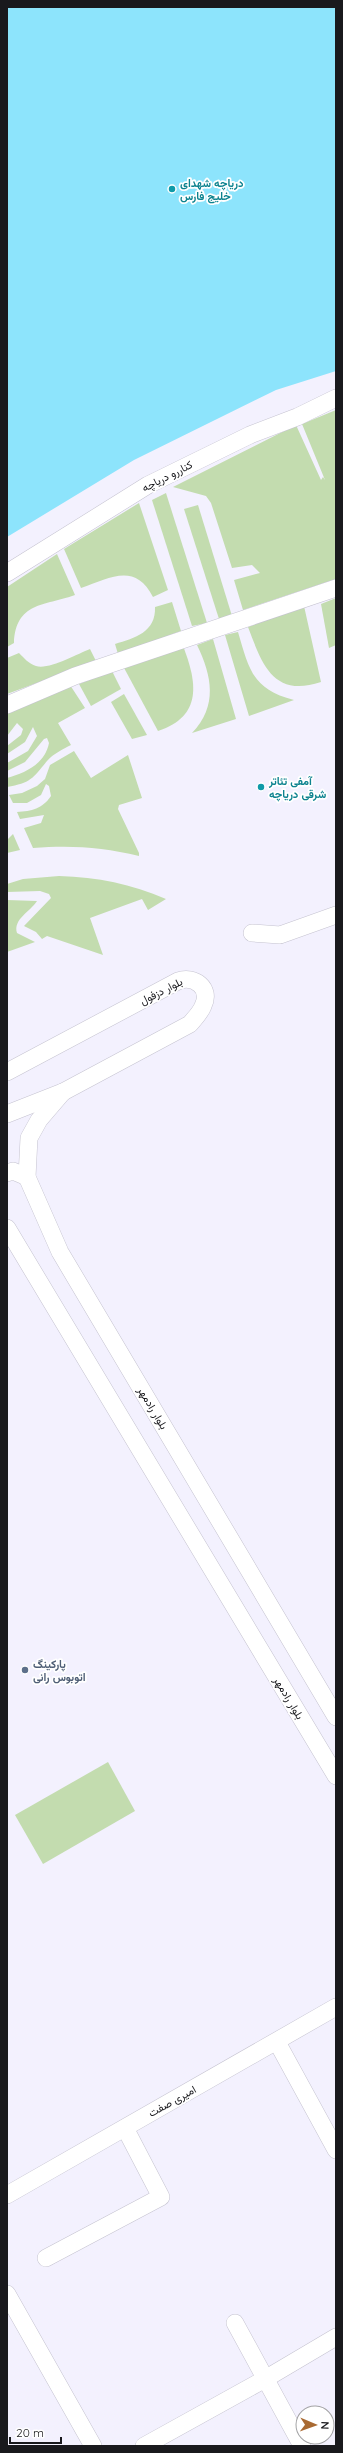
<svg xmlns="http://www.w3.org/2000/svg" width="343" height="2453" font-family="Quicksand,Vazirmatn,sans-serif">
<rect width="100%" height="100%" fill="#f3f1fe"/>
<!-- green -->
<g fill="#c3dcaf">
<polygon points="336,410 336,579 243,610 234,580 260,573 252,565 232,568 211,503 206,496 173,487 296,425 321,480 323,477 325,480 302,424"/>
<polygon points="166,493 207,623 192,626 152,500"/>
<path d="M139,503L168,590L153,597C135,562 110,578 81,588L64,549Z"/>
<polygon points="198,505 232,616 219,619 184,509"/>
<path d="M57,554L75,595C44,606 16,602 14,643L7,647V587Z"/>
<polygon points="336,598 336,645 329,648 321,604"/>
<path d="M172,602L181,631L118,654L115,644C135,638 156,632 155,607Z"/>
<path d="M304,606L321,682C273,698 262,664 248,627Z"/>
<path d="M238,632C249,669 252,689 294,700L249,716L225,635Z"/>
<path d="M213,639L236,719L192,733C218,706 212,676 197,645Z"/>
<path d="M183,646C197,682 203,716 158,731L123,666Z"/>
<path d="M90,649L96,661L7,694V658L19,653C24,658 29,664 36,666C49,670 77,654 90,649Z"/>
<polygon points="112,671 121,689 91,706 79,684"/>
<path d="M70,685L85,708L58,723L71,745C63,749 53,754 47,761C33,778 31,783 7,787V778C25,773 45,764 49,743L47,738L44,739L25,762L7,771V763L28,751L37,736L33,727L25,742L7,754V746L21,735L23,729L17,723L7,736V711Z"/>
<polygon points="124,694 147,735 132,739 111,702"/>
<path d="M74,751L91,778L128,755L142,798L119,805L118,809L139,853V856C103,847 70,845 33,848L24,828L41,823L44,815L20,819L17,812C32,811 42,809 51,796L49,786L46,784L41,795L27,803H13L9,795L22,793L37,786L45,779L50,765Z"/>
<polygon points="13,834 20,850 7,853 7,840"/>
<path d="M59,876C98,877 131,884 166,899L148,910L142,899L90,918L103,955L47,936L42,939L36,932L24,926L51,898L49,894L40,891L7,892V884L23,879Z"/>
<path d="M7,900L37,901C30,912 13,919 17,933L35,942L7,952Z"/>
<polygon points="108,1762 135,1811 43,1864 15,1815"/>
</g>
<!-- water -->
<polygon fill="#8de4fc" points="7,7 336,7 336,371 276,390 134,460 7,537"/>
<g fill="none" stroke-linecap="round" stroke-linejoin="round">
<defs>
<g id="minor">
<polyline points="7,573 148,485 250,435 297,417 336,398"/>
<polyline points="7,705 75,676 336,588"/>
<polyline points="252,933 280,935 336,915"/>
<path d="M7,1072L178,981C194,975 212,988 203,1006C201,1012 194,1019 190,1024L63,1092L7,1114"/>
<polyline points="63,1092 39,1120 29,1138 27,1177 60,1252 336,1717"/>
<polyline points="7,1173 13,1171 27,1177"/>
<polyline points="7,1228 336,1776"/>
<polyline points="277,2042 336,2150"/>
<polyline points="7,2195 336,2007"/>
<polyline points="46,2258 161,2197 125,2128"/>
<polyline points="7,2294 93,2446"/>
<polyline points="235,2323 302,2446"/>
<polyline points="144,2446 265,2379 336,2337"/>
</g>
</defs>
<!-- minor casing -->
<use href="#minor" stroke="#c5c3d0" stroke-width="18"/>
<!-- minor -->
<use href="#minor" stroke="#fff" stroke-width="17"/>
</g>
<!-- markers -->
<g fill="#0f9aa8" stroke="#fff" stroke-width="1.5">
<circle cx="172" cy="189" r="4"/>
<circle cx="261" cy="787" r="4"/>
</g>
<circle fill="#5c6f8a" stroke="#fff" stroke-width="1.5" cx="25" cy="1670" r="4"/>
<g text-anchor="middle" stroke-width="3.5" stroke-linejoin="round" paint-order="stroke">
<!-- culture labels -->
<g font-size="11" font-weight="bold" fill="#0d838f" stroke="#fff" text-anchor="start">
<text x="180" y="187">دریاچه شهدای<tspan x="180" dy="13">خلیج فارس</tspan></text>
<text x="269" y="785">آمفی تئاتر<tspan x="269" dy="13">شرقی دریاچه</tspan></text>
</g>
<!-- street labels -->
<g font-size="11" fill="#19191d" stroke="#fff">
<text transform="translate(167 476) rotate(-27)" y="4">کناررو دریاچه</text>
<text transform="translate(161 991) rotate(-27)" y="4">بلوار دزفول</text>
<text transform="translate(153 1408) rotate(59)" y="4">بلوار رادمهر</text>
<text transform="translate(289 1698) rotate(59)" y="4">بلوار رادمهر</text>
<text transform="translate(172 2101) rotate(-29)" y="4">امیری صفت</text>
</g>
<!-- service labels -->
<g font-size="11" font-weight="bold" fill="#4e5e75" stroke="#fff" text-anchor="start">
<text x="33" y="1668">پارکینگ<tspan x="33" dy="13">اتوبوس رانی</tspan></text>
</g>
</g>
<!-- border -->
<rect width="343" height="2453" fill="none" stroke="#19191d" stroke-width="16"/>
<!-- north arrow -->
<g transform="translate(315 2425) rotate(92)"><circle r="19" fill="#ffffff" stroke="#a3a3a5"/>
<path d="M0-3L7 15L0 10L-7 15Z" fill="#a96a32"/>
<text y="-6" font-size="11" font-weight="bold" text-anchor="middle" fill="#19191d">N</text>
</g>
<!-- scale -->
<path d="M10 2437v6h51v-6" fill="none" stroke="#19191d" stroke-width="2"/>
<text x="16" y="2437" font-size="12" fill="#19191d" stroke="#ffffff" stroke-width="3" paint-order="stroke">20 m</text>
</svg>
